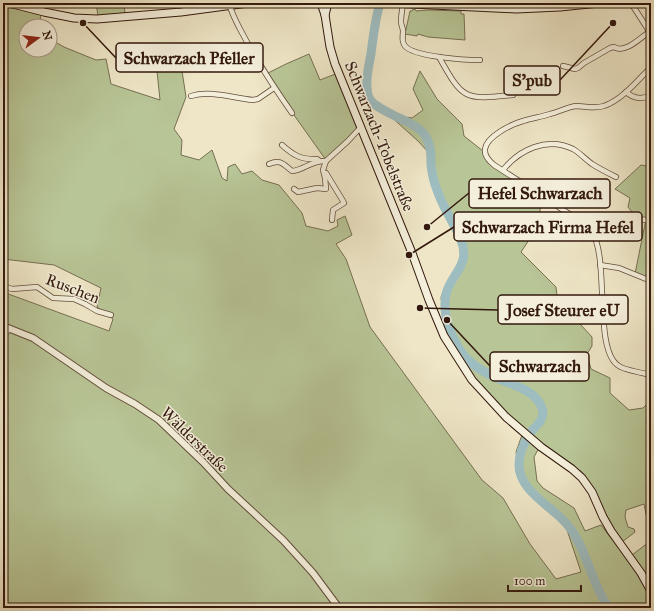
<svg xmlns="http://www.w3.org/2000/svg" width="654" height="611" font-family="'IM FELL Great Primer',serif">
<rect width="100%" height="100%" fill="#eee6c7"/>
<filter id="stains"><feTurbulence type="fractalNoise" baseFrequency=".005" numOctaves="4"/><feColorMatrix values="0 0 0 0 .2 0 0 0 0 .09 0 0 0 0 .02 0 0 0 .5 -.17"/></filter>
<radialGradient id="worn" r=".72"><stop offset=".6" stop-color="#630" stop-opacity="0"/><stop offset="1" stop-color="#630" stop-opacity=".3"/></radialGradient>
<!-- green -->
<g fill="#b8c596" stroke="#766f52">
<polygon points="96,3 124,3 125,14 98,16"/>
<polygon points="6,5 41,15 39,26 26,26 26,50 50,50 50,39 64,47 96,60 106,59 111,84 160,100 156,62 180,58 186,97 174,129 182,140 181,155 199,160 212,150 222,178 227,181 228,167 235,164 242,174 252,171 262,180 279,185 302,213 306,226 328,231 338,226 337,220 345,216 352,235 336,244 346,259 370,327 482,480 503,498 530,544 556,579 581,572 566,527 521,479 516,452 523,432 489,400 445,331 441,297 461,257 460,241 442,208 431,178 429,153 418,141 389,115 412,118 423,110 413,89 420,71 437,99 462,124 464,136 483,151 487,162 542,199 537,228 521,252 556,287 559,314 580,324 592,337 592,346 587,354 591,369 610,378 610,393 629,410 643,408 651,400 651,520 647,519 644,504 626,510 625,517 628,527 634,529 635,532 622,542 608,521 595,493 582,472 541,444 534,457 537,481 543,488 574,508 585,531 601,525 627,559 645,545 650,545 651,542 651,608 3,608 3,292 109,331 113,319 97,307 101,288 54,265 3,259 3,13"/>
<polygon points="413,9 416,10 416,11 428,10 461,11 461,14 464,14 465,40 428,37 418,34 417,36 405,34 410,11 412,11"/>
<polygon points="309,54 320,80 338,73 360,127 326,160 274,87 266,74 286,64"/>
<polygon points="641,165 651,167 651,281 635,274 646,219 636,217 628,207 630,198 615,189"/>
</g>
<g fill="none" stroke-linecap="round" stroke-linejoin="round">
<!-- river -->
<path stroke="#9ebdc0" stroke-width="9" d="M380,3C375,20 373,37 371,54C369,64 366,76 367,87C367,91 368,97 371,101C376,107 386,111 393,115C403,120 420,126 426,137C431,146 431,155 431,165C432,173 434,183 437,190C443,208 454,223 461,240C471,266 451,273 446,294C442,314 450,334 460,350C468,363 481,371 495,377C511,385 535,389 542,408C546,419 536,426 530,433C525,441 519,454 519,464C518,490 551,506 566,523C587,547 590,582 609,608"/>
<defs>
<g id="minor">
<polyline points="631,3 651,34"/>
<path d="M403,4C402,10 401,16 401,22C401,25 403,28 403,31C403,37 401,41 405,46C414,57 466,60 480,60"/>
<path d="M230,6C232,14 236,21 240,29C255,58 273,86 292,113"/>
<path d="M439,57C463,100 464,100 513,95"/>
<path d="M563,66L575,69L578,68L584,63L610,48L614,47C625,54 640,38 649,32"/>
<path d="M651,67C637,81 623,99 604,106C595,109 585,106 576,106C567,107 559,112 550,114C541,117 532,118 523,121C512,124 487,136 485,149C484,156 489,161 494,165C516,179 538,193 560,208C569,214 586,223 592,232C610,259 593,351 619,366C624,370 643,373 651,375"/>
<path d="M626,92C634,99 641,99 651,96"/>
<path d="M191,96C211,90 233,98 253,100L258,99L274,88"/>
<path d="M282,145C293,155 301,160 317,159L320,161"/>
<path d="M269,164C281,159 283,164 292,171C305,170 311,160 326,161"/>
<path d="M503,170C519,150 547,136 573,149C580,153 585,159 592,164C600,169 608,173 616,177"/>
<polyline points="326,173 343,201 344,203 333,210 332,220"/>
<polyline points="294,189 298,192 317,188 326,189 325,178 323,170 326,161 348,141 361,127"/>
<polyline points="591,230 604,230 634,218 651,221"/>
<polyline points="600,265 619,268 651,281"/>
<polyline points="3,286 12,289 37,287 53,298 74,299 85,304 97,311 111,315"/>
<polyline points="3,333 7,332 9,328"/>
</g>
<polyline id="tertiary" points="3,326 33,338 106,388 135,404 159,420 203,462 228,489 283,540 313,573 339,608"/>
<g id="secondary">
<polyline points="9,3 44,12 74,18 97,19 181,12 248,3"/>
<polyline points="321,3 325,15 330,47 335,64 412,253 429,300 444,336 472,380 506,417 541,447 572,469 582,478 592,492 603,517 611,531 641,573 651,591"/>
<polyline points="391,3 516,9 560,7 599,3"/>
<polyline points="325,15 328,3"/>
</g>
</defs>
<!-- minor casing -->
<use href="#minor" stroke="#624c3c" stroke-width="6"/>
<!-- tertiary casing -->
<use href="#tertiary" stroke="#624c3c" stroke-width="8"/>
<!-- secondary casing -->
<use href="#secondary" stroke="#33190d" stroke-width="9"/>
<!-- minor -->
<use href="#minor" stroke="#f4efdb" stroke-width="4.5"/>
<!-- tertiary -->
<use href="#tertiary" stroke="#f4efdb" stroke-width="6"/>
<!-- secondary -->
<use href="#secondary" stroke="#f4efdb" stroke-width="7"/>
</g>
<g text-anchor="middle" stroke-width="3" stroke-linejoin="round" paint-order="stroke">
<!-- street labels -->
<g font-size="16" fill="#33190d" stroke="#f4efdb">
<text transform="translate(380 136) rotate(68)" y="6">Schwarzach-Tobelstraße</text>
<text transform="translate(73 288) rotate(21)" y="6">Ruschen</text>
<text transform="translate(195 439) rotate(44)" y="6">Wälderstraße</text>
</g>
</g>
<!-- callouts -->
<path fill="none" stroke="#33190d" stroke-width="1.5" d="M83 23L116 58M613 23L560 80M427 227L469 193M409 255L454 227M420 308L498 310M447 320L490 366"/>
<g fill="#33190d" stroke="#f4efdb" stroke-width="1.5">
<circle cx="83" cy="23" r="4"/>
<circle cx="613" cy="23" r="4"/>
<circle cx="427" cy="227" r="4"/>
<circle cx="409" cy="255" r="4"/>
<circle cx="420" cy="308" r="4"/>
<circle cx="447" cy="320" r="4"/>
</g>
<g fill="#f4efdb" stroke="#33190d" stroke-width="1.5">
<rect x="116" y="43" width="147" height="29" rx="4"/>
<rect x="504" y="66" width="56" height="29" rx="4"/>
<rect x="469" y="179" width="141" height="29" rx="4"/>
<rect x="454" y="212" width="188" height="29" rx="4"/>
<rect x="498" y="295" width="130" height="29" rx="4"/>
<rect x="490" y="352" width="99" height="29" rx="4"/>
</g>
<g font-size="17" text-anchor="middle" font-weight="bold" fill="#33190d">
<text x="189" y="64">Schwarzach Pfeller</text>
<text x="532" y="86">S'pub</text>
<text x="540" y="199">Hefel Schwarzach</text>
<text x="548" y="233">Schwarzach Firma Hefel</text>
<text x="563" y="316">Josef Steurer eU</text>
<text x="540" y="372">Schwarzach</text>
</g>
<!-- margin -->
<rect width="654" height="611" fill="none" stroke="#eee6c7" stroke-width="16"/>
<rect x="4" y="4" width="646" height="603" fill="none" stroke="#33190d" stroke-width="2"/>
<rect x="8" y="8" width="638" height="595" fill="none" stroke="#33190d"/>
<!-- north arrow -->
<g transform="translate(38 38) rotate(75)"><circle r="19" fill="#f4efdb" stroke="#a79989"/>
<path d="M0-3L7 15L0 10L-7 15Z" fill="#8f2418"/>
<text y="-6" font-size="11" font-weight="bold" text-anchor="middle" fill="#33190d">N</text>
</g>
<!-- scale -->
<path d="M508 585v6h73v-6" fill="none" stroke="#33190d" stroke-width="2"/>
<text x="514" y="585" font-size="12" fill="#33190d" stroke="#f4efdb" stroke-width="3" paint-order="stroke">100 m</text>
<rect width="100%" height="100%" filter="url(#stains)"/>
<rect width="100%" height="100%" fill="url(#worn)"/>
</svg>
